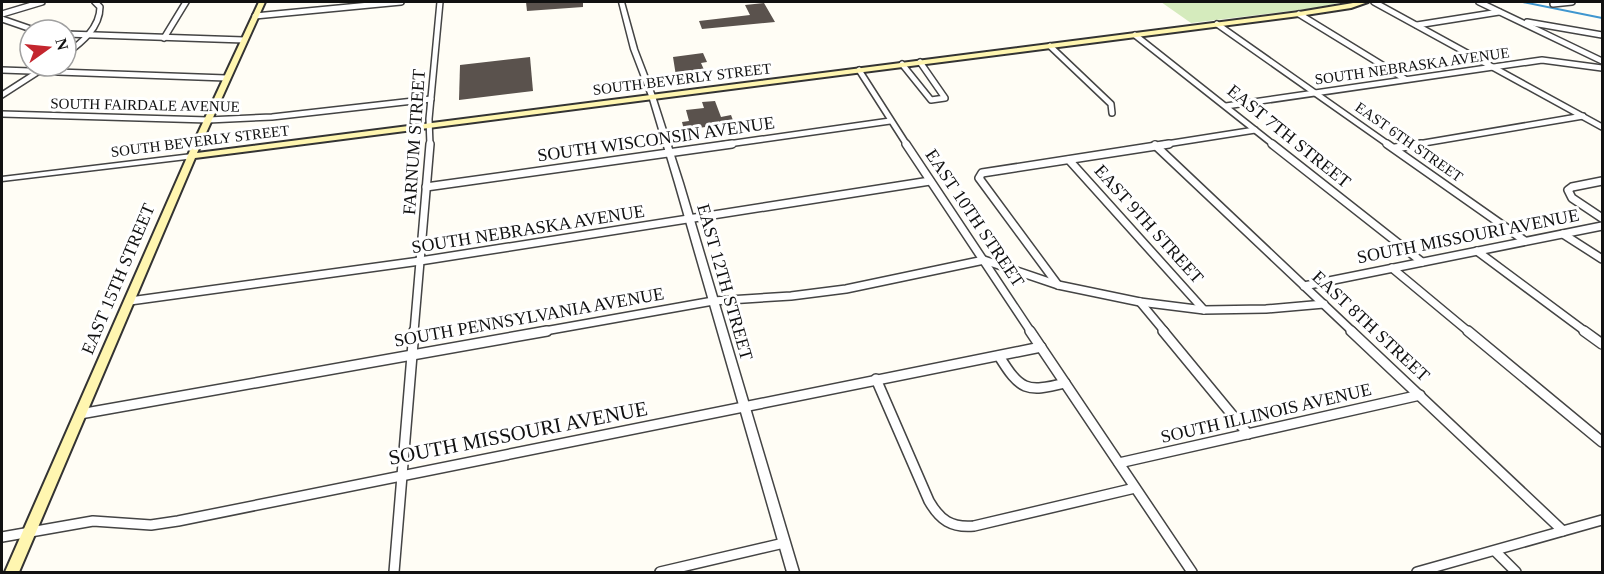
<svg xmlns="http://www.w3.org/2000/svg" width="1604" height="574" font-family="'Times New Roman',serif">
<rect width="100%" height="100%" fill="#fffdf5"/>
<!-- green -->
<polygon fill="#d5ebbd" points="1161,2 1344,2 1315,8 1191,23"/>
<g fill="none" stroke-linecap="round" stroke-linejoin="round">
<!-- stream -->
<polyline stroke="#3f96cf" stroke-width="2" points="1523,2 1602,18"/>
</g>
<!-- building -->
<g fill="#5a524d">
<polygon points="526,2 583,2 583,7 527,11"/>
<polygon points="764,3 775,22 702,29 699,21 750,15 745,5"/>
<polygon points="703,53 707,62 701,63 705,72 695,74 696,76 676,76 673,57"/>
<polygon points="530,57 533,91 459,100 460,65"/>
<polygon points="715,101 721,117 731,115 734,123 684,130 682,122 689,121 686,110 704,108 702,102"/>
</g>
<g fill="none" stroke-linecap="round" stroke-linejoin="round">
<defs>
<g id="minor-far2">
<polyline points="1374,2 1602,127"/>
<polyline points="1479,2 1602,61"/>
<polyline points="1553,4 1572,2"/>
<polyline points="2,14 42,2"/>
<polyline points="1299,14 1405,79"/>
<polyline points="255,16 401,2"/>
<polyline points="2,19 34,30"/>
<polyline points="1527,22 1602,35"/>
<polyline points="1217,24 1389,145"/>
<polyline points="1417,25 1499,12"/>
<polyline points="66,34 244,40"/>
<polyline points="1135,35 1274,145"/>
<polyline points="164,38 186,2"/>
<polyline points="1050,46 1111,104 1112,113"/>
<path d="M66,54C81,43 100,28 100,7L95,2"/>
<polyline points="902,64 931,100 945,98 920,62"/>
<polyline points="2,70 226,78"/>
<polyline points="859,70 907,145"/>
<polyline points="2,95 47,66"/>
<polyline points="1226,106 1542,60 1602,68"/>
<polyline points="2,114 208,120 272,117 431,99"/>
<polyline points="430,145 429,119 440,2"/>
<polyline points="721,145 890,121"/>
<polyline points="1160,145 1255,130"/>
<polyline points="1412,145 1583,116"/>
</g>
<g id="minor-far1">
<polyline points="906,144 1031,332"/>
<polyline points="1272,144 1422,262"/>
<polyline points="1387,144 1525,241"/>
<polyline points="1155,145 1353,332"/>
<polyline points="1395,148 1421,144"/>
<polyline points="1069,160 1204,310"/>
<polyline points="1602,181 1572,187 1568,190 1572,198 1602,218"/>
<polyline points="426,187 732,144"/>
<polyline points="1563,234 1602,259"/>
<polyline points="1477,251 1586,332"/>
<polyline points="1392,268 1469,332"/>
<polyline points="1058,285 979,178 982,173 1169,144"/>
<polyline points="1304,286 1602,226"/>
<polyline points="130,301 420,261 930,181"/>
<polyline points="1140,302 1165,332"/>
<polyline points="414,332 430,144"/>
<polyline points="539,332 713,301 791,296 846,289 984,260 1058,285 1140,302 1204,310 1266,309 1324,304"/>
</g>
<g id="minor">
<polyline points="1030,331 1192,572"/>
<polyline points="1163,331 1248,434"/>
<polyline points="1351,331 1563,531"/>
<polyline points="1468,331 1602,442"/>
<polyline points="1584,331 1602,344"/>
<path d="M999,356C1020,390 1026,393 1065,383"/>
<path d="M876,379L929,501C940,520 951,528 974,526L1135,488"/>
<polyline points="80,414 547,331"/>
<polyline points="1119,463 1420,395"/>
<polyline points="2,537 93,521 151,525 178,521 1041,347"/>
<polyline points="1495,551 1516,572"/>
<polyline points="394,572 414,331"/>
<polyline points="660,572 784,543"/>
<polyline points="1417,572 1602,520"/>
</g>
<g id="tertiary">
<polygon points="619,2 624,2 637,49 655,96 683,183 799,572 787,572 675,183 649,96 631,49"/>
<polygon points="192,154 196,156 195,158 2,181 2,177"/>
</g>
<polygon id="secondary" points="259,2 265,2 197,153 1299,12 1359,2 1368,2 1351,8 1299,16 195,158 19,572 5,572 192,146"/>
</defs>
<!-- minor-far2 casing -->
<use href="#minor-far2" stroke="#444" stroke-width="8"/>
<!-- minor-far1 casing -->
<use href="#minor-far1" stroke="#444" stroke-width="10"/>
<!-- minor casing -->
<use href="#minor" stroke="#444" stroke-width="12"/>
<!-- tertiary casing -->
<use href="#tertiary" stroke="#444" stroke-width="3"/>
<!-- secondary casing -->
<use href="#secondary" stroke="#333" stroke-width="4"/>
<!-- minor-far2 -->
<use href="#minor-far2" stroke="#fff" stroke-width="5"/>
<!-- minor-far1 -->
<use href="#minor-far1" stroke="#fff" stroke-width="7"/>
<!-- minor -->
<use href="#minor" stroke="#fff" stroke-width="9"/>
<!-- tertiary -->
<use href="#tertiary" fill="#fff" fill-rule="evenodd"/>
<!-- secondary -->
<use href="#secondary" fill="#fff6b0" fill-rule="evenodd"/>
</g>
<g text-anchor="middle" stroke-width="6" stroke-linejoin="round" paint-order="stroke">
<!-- far-street labels -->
<g font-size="15" fill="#111" stroke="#fff">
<text transform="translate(1412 66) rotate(-8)" y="5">SOUTH NEBRASKA AVENUE</text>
<text transform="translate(682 79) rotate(-7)" y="5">SOUTH BEVERLY STREET</text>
<text transform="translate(145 105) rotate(1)" y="5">SOUTH FAIRDALE AVENUE</text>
<text transform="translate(200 141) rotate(-7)" y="5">SOUTH BEVERLY STREET</text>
<text transform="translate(1409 142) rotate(35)" y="5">EAST 6TH STREET</text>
</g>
<!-- street labels -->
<g font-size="18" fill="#111" stroke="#fff">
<text transform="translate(1289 136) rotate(39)" y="6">EAST 7TH STREET</text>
<text transform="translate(656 139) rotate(-8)" y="6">SOUTH WISCONSIN AVENUE</text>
<text transform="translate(414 142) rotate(-86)" y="6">FARNUM STREET</text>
<text transform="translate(975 218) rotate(56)" y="6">EAST 10TH STREET</text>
<text transform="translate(1149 224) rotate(48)" y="6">EAST 9TH STREET</text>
<text transform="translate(528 229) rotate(-9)" y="6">SOUTH NEBRASKA AVENUE</text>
<text transform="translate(1468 236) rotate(-11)" y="6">SOUTH MISSOURI AVENUE</text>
<text transform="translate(118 279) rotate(-67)" y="6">EAST 15TH STREET</text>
<text transform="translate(725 282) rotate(74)" y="6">EAST 12TH STREET</text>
<text transform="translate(529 317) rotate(-10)" y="6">SOUTH PENNSYLVANIA AVENUE</text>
<text transform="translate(1371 326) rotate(43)" y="6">EAST 8TH STREET</text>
<text transform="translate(1266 413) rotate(-13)" y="6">SOUTH ILLINOIS AVENUE</text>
</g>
<!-- near-street labels -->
<g font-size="21" fill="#111" stroke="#fff">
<text transform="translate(518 433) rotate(-11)" y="7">SOUTH MISSOURI AVENUE</text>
</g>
</g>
<!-- border -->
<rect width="1604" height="574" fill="none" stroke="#111111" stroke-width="6"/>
<!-- north arrow -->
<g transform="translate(48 48) rotate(75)"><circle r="28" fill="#ffffff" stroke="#a0a0a0" stroke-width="1.5"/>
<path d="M0-4.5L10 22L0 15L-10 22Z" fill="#c4262e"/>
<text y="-9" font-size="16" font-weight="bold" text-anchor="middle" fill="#111111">N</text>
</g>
</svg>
